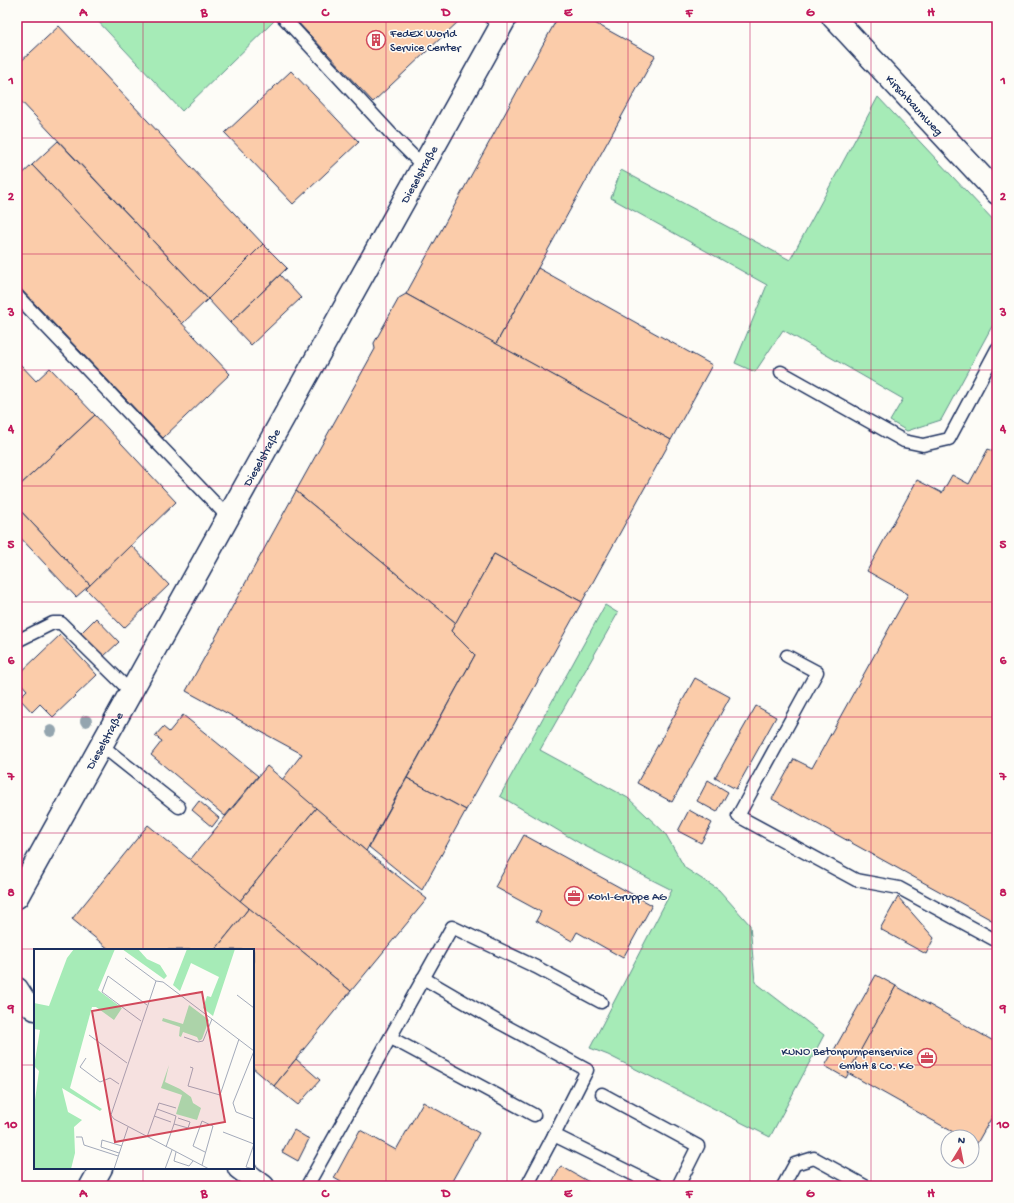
<svg xmlns="http://www.w3.org/2000/svg" width="1014" height="1203" font-family="'Gochi Hand',sans-serif">
<rect width="100%" height="100%" fill="#fdfcf7"/>
<filter id="ink" filterUnits="userSpaceOnUse"><feTurbulence type="fractalNoise" baseFrequency=".025" numOctaves="2"/><feDisplacementMap in="SourceGraphic" scale="8" xChannelSelector="R" yChannelSelector="G"/><feConvolveMatrix kernelMatrix="1 2 1 2 8 2 1 2 1" color-interpolation-filters="sRGB"/></filter>
<g filter="url(#ink)">
<!-- green -->
<g fill="#a6ebb7" stroke="#608d8a">
<polygon points="94,17 270,17 274,21 182,111"/>
<polygon points="878,97 997,224 997,320 991,328 941,420 907,431 890,421 903,399 783,330 755,372 735,363 767,285 611,198 621,170 790,260"/>
<polygon points="605,605 618,613 540,750 628,798 665,833 685,868 719,890 750,925 755,982 824,1035 770,1137 608,1055 590,1048 672,890 581,844 500,796"/>
</g>
<!-- building -->
<g fill="#fbccaa" stroke="#1b2f5e">
<polygon points="293,17 457,17 460,20 373,102"/>
<polygon points="558,17 584,17 655,56 496,344 406,294"/>
<polygon points="59,26 263,244 208,299 17,97 17,65"/>
<polygon points="291,71 359,142 293,204 225,133"/>
<polygon points="58,141 208,299 182,324 32,165"/>
<polygon points="32,165 230,374 163,438 17,285 17,179"/>
<polygon points="263,244 287,268 230,323 208,299"/>
<polygon points="538,268 712,365 671,440 496,344"/>
<polygon points="280,275 301,298 251,345 230,323"/>
<polygon points="406,294 671,440 582,602 494,554 456,623 296,491 375,349 374,343 399,298"/>
<polygon points="20,364 36,381 50,368 95,415 17,488 17,367"/>
<polygon points="95,415 176,502 90,585 17,507 17,488"/>
<polygon points="988,449 997,454 997,923 772,799 794,759 812,768 908,594 867,571 917,480 942,493 952,475 969,484"/>
<polygon points="296,491 456,623 451,631 475,655 366,851 282,780 302,754 186,691"/>
<polygon points="17,507 90,585 76,597 17,534"/>
<polygon points="131,545 169,585 124,628 86,589"/>
<polygon points="494,554 582,602 466,810 407,778 475,655 451,631"/>
<polygon points="96,618 119,642 103,657 81,633"/>
<polygon points="60,635 97,675 53,717 40,704 32,712 19,698 27,690 17,679 17,676"/>
<polygon points="695,678 730,697 672,802 637,783"/>
<polygon points="756,706 776,717 736,789 715,778"/>
<polygon points="183,715 258,776 225,816 151,755 162,741 155,736 163,727 169,732"/>
<polygon points="267,766 316,808 240,901 190,860"/>
<polygon points="407,778 466,810 422,890 369,847"/>
<polygon points="708,780 728,792 717,812 697,801"/>
<polygon points="199,801 219,818 212,827 192,810"/>
<polygon points="316,808 366,851 427,899 351,991 240,901"/>
<polygon points="689,810 712,823 701,843 678,831"/>
<polygon points="148,825 249,908 215,950 110,950 72,919"/>
<polygon points="524,835 652,905 623,958 577,932 572,941 536,921 541,912 495,887"/>
<polygon points="898,897 934,938 926,954 880,929"/>
<polygon points="249,908 351,991 274,1086 253,1068 253,950 215,950"/>
<polygon points="876,975 896,986 846,1078 825,1066"/>
<polygon points="896,986 997,1043 997,1108 976,1145 972,1143 972,1137 962,1137 848,1073"/>
<polygon points="296,1059 320,1080 298,1105 274,1086"/>
<polygon points="423,1102 479,1133 452,1181 461,1186 348,1186 334,1178 360,1130 396,1150"/>
<polygon points="294,1130 309,1139 298,1161 282,1152"/>
<polygon points="561,1166 596,1186 550,1186"/>
</g>
<g fill="none" stroke-linecap="round" stroke-linejoin="round">
<defs>
<g id="service">
<polyline points="283,17 394,137 423,166"/>
<polyline points="490,17 500,27"/>
<polyline points="17,296 228,517"/>
<polyline points="781,372 904,441 923,445 949,439 997,349"/>
<polyline points="17,641 53,623 61,623 131,692"/>
<polyline points="787,656 817,672 738,816 856,880 899,888 997,941"/>
<polyline points="101,745 179,807"/>
<polyline points="423,978 502,1024 587,1070 554,1135"/>
<polyline points="391,1038 534,1115"/>
<polyline points="602,1094 698,1146 678,1186"/>
<polyline points="307,1186 452,927 536,967 601,1002"/>
<polyline points="527,1186 554,1135 657,1186"/>
<polyline points="783,1186 795,1164 814,1158 865,1186"/>
</g>
<g id="minor">
<path id="s1" d="M833,17L997,193"/>
<path id="s2" d="M17,897L506,17"/>
<polyline points="17,989 24,1000 35,1009"/>
<polyline points="239,1168 263,1186"/>
<polyline points="91,1186 101,1168"/>
</g>
</defs>
<!-- service casing -->
<use href="#service" stroke="#1b2f5e" stroke-width="15"/>
<!-- minor casing -->
<use href="#minor" stroke="#1b2f5e" stroke-width="25"/>
<!-- service -->
<use href="#service" stroke="#fdfcf7" stroke-width="12"/>
<!-- minor -->
<use href="#minor" stroke="#fdfcf7" stroke-width="22"/>
</g>
<!-- trees -->
<g fill="#94a5af">
<circle cx="86" cy="721" r="6"/>
<circle cx="51" cy="731" r="6"/>
</g>
</g>
<!-- grid -->
<path fill="none" stroke="#c2185b" stroke-width="1" stroke-opacity="0.55" d="M143,17V950M264,17V1186M386,17V1186M507,17V1186M628,17V1186M750,17V1186M871,17V1186M17,138H997M17,254H997M17,370H997M17,486H997M17,602H997M17,717H997M17,833H997M17,949H997M17,1065H35M253,1065H997M143,1168V1186"/>
<!-- icons -->
<defs>
<symbol id="building-ring" viewBox="-11 -11 22 22"><circle r="9.5" fill="#fdfcf7" stroke="#d1495b" stroke-width="1.5"/><path d="M-4-6H4V6H1V3H-1V6H-4ZM-2.5-4.3h1.7v1.8h-1.7ZM.8-4.3h1.7v1.8H.8ZM-2.5-1h1.7V.8h-1.7ZM.8-1h1.7V.8H.8Z" fill="#d1495b"/></symbol>
<symbol id="office-ring" viewBox="-11 -11 22 22"><circle r="9.5" fill="#fdfcf7" stroke="#d1495b" stroke-width="1.5"/><path d="M-6-3h4V-5.5h4V-3h4V5H-6ZM-1-4.5V-3h2v-1.5ZM-6 0V1H6V0Z" fill="#d1495b"/></symbol>
</defs>
<g fill-rule="evenodd">
<use href="#building-ring" x="365" y="29" width="22" height="22"/>
<use href="#office-ring" x="563" y="885" width="22" height="22"/>
<use href="#office-ring" x="916" y="1047" width="22" height="22"/>
</g>
<g text-anchor="middle" stroke-width="3" stroke-linejoin="round" paint-order="stroke">
<!-- poi labels -->
<g font-size="12" fill="#1b2f5e" stroke="#fdfcf7" text-anchor="start">
<text x="390" y="37">FedEx World<tspan x="390" dy="14">Service Center</tspan></text>
<text x="588" y="900">Kohl-Gruppe AG</text>
<text x="913" y="1055" text-anchor="end">KUNO Betonpumpenservice<tspan x="913" dy="14">GmbH &amp; Co. KG</tspan></text>
</g>
<!-- street labels -->
<g font-size="12" fill="#1b2f5e" stroke="#fdfcf7">
<text dy="4" stroke="none"><textPath href="#s1" startOffset="120">Kirschbaumweg</textPath></text>
<text dy="4" stroke="none"><textPath href="#s2" startOffset="827">Dieselstraße</textPath></text>
<text dy="4" stroke="none"><textPath href="#s2" startOffset="503">Dieselstraße</textPath></text>
<text dy="4" stroke="none"><textPath href="#s2" startOffset="179">Dieselstraße</textPath></text>
</g>
</g>
<!-- overview -->
<g transform="translate(34 949)">
<rect width="220" height="220" fill="#fdfcf7"/>
<path d="M40,0H81L64,41L88,59L80,71L62,58H58L36,139L68,160L66,162L28,139L34,163L48,171L40,178L41,204L37,220H0V158L5,122L0,117L6,81L0,80V54L15,57L33,9ZM88,0H104L113,10L126,16L133,27L130,30ZM153,0H201L179,67L169,59L173,47L177,48L185,28L157,14L146,42L139,36ZM155,56L175,71L168,90L165,92L163,88L149,83L147,88L145,87L146,78L128,72L129,69L149,75ZM135,116L131,133L146,140L157,148L159,154L167,159L163,171L142,165L148,146L127,139Z" fill="#a6ebb7"/>
<path fill="none" stroke="#a3aaba" stroke-width="1" d="M91,9L122,32M203,46L220,59M107,72L68,43L74,27L113,56M55,86L93,114M150,88L164,93L169,92L178,70M52,109L46,118L66,133L76,129L85,135M156,118L159,119L154,137L186,146L205,90M123,160L142,167L140,175M120,167L137,173M189,183L220,195M42,188H48L50,196L84,207M113,188L125,154L142,159M220,195L212,218L220,220M132,198L140,175L154,179L156,173L144,169M142,203L140,212L155,217L159,212M85,204L67,198L68,191L88,197M168,216L179,177L168,172L159,197L171,203M80,220L94,178M131,220L138,201M175,220L80,170L77,166L122,32L129,33L220,102L199,154L202,163L220,170"/>
<path fill="#d1495b" fill-opacity="0.15" stroke="#d1495b" stroke-width="2" d="M168,43L191,173L81,193L58,62Z"/>
<rect width="220" height="220" fill="none" stroke="#1b2f5e" stroke-width="2"/>
</g>
<!-- margin -->
<rect width="1014" height="1203" fill="none" stroke="#fdfcf7" stroke-width="44"/>
<!-- north arrow -->
<g transform="translate(960 1149) rotate(10)"><circle r="19" fill="#fdfcf7" stroke="#a3aaba"/>
<path d="M0-3L7 15L0 10L-7 15Z" fill="#d1495b"/>
<text y="-6" font-size="11" font-weight="bold" text-anchor="middle" fill="#1b2f5e">N</text>
</g>
<rect x="22" y="22" width="970" height="1159" fill="none" stroke="#c2185b" stroke-width="1.5"/>
<g font-size="13" text-anchor="middle" font-weight="bold" fill="#c2185b">
<text x="83" y="16">A</text>
<text x="204" y="16">B</text>
<text x="325" y="16">C</text>
<text x="446" y="16">D</text>
<text x="568" y="16">E</text>
<text x="689" y="16">F</text>
<text x="810" y="16">G</text>
<text x="931" y="16">H</text>
<text x="11" y="84">1</text>
<text x="1003" y="84">1</text>
<text x="11" y="200">2</text>
<text x="1003" y="200">2</text>
<text x="11" y="316">3</text>
<text x="1003" y="316">3</text>
<text x="11" y="432">4</text>
<text x="1003" y="432">4</text>
<text x="11" y="548">5</text>
<text x="1003" y="548">5</text>
<text x="11" y="664">6</text>
<text x="1003" y="664">6</text>
<text x="11" y="780">7</text>
<text x="1003" y="780">7</text>
<text x="11" y="896">8</text>
<text x="1003" y="896">8</text>
<text x="11" y="1012">9</text>
<text x="1003" y="1012">9</text>
<text x="11" y="1128">10</text>
<text x="1003" y="1128">10</text>
<text x="83" y="1197">A</text>
<text x="204" y="1197">B</text>
<text x="325" y="1197">C</text>
<text x="446" y="1197">D</text>
<text x="568" y="1197">E</text>
<text x="689" y="1197">F</text>
<text x="810" y="1197">G</text>
<text x="931" y="1197">H</text>
</g>
</svg>
